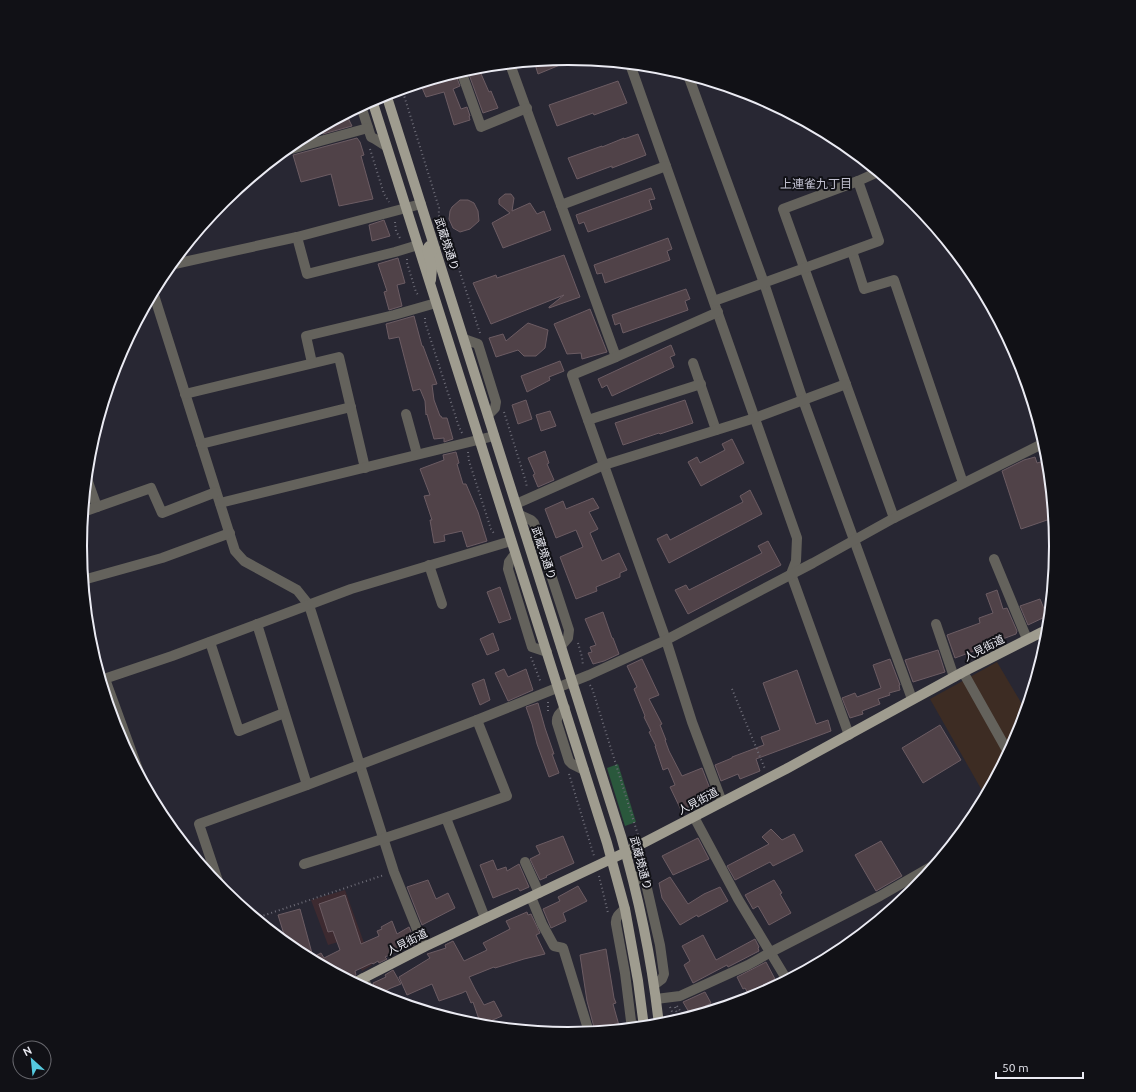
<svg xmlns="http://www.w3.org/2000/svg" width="1136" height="1092" font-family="Ubuntu,'Noto Sans JP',sans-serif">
<rect width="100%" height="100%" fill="#282733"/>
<!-- industrial -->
<polygon fill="#3d2c23" points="997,662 1026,711 1019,733 987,793 984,794 930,699"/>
<!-- education -->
<polygon fill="#3d2a30" points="345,890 372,965 362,971 349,939 328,945 311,900"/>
<!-- green -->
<polygon fill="#2a583c" points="618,764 636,822 625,826 607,768"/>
<!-- building -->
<g fill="#504248" stroke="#6c5c63">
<polygon points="568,58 572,58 572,60 538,74 534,61"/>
<polygon points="473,67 478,67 489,92 491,91 498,108 483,113 467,69"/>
<polygon points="455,73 460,86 453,89 461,109 467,107 470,116 469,116 470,120 454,125 444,92 426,97 420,83"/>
<polygon points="618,81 627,103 594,115 593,113 557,126 549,105"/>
<polygon points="346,114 352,126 323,134 321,127"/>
<polygon points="638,134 646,155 612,168 612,166 577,179 568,158 602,146 602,147 624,138 624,139"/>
<polygon points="357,138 360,142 364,155 361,156 373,199 339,206 331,174 301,182 293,155"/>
<polygon points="651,188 655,199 649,200 652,209 588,232 584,222 579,224 576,215"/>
<polygon points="505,194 511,194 514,198 512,211 530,203 537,214 544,211 551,230 503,248 492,223 510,213 499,204 499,199"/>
<polygon points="460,200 468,200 474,203 478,211 479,221 470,229 460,232 453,228 449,219 450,211 452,207"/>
<polygon points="384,220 390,236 372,241 369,225"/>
<polygon points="668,238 672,249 667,251 670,260 605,283 602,273 597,274 594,265"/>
<polygon points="564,255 580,297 549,308 549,307 564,295 491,324 473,283 496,275 497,278"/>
<polygon points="398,258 405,283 397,285 402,306 389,310 384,292 387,291 378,264"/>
<polygon points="686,289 690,299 685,301 688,310 623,333 620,323 615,325 612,315"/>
<polygon points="590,309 607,352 582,359 581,353 567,354 554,324"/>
<polygon points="414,316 422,346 423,346 437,384 432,385 434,400 440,416 441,416 442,418 447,418 453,439 444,442 444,438 434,439 427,414 426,415 425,401 420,389 413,391 399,337 389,339 386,324"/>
<polygon points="528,323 548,330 545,348 536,356 524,356 518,350 496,357 489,338 503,334 506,341"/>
<polygon points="671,345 675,355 670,357 674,367 612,396 607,385 602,388 598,379"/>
<polygon points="560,361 564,371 549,377 550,380 527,392 521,376"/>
<polygon points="526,400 532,419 518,424 512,405"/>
<polygon points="685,400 693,423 660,434 659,433 623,445 615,423"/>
<polygon points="550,411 556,426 541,431 536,415"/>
<polygon points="732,439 744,463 701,486 688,462 697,457 700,463 725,450 722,444"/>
<polygon points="545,451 549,463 547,464 554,480 538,487 533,475 535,474 528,458"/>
<polygon points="456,452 459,463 457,464 463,484 466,484 478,512 487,541 467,547 462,531 444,535 445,541 434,543 430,520 432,520 424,496 430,495 420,469 444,460 443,455"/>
<polygon points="1035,457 1037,463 1048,460 1053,518 1021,529 1002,471 1024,460"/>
<polygon points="750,490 762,514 669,563 657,539 667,534 670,540 743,502 740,496"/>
<polygon points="593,498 599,508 589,512 598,529 590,533 602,561 619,553 627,570 620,573 620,577 596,587 597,591 576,599 560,557 583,547 576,530 556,538 545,509 563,501 566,509"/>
<polygon points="768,541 781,565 688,614 675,590 686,585 689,590 762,553 758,546"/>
<polygon points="500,587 511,619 499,623 487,592"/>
<polygon points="997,590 1003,609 1007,608 1017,631 1016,634 1000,640 1001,641 955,658 947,635 980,623 979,618 993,613 986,594"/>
<polygon points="1040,599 1047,616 1028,625 1020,606"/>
<polygon points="603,612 612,638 613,638 619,654 604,661 593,664 588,653 592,652 590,647 596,645 585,619"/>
<polygon points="493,633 499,650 487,655 480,639"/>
<polygon points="938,650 945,672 913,682 905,660"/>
<polygon points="642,659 659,695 649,699 662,724 660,725 666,740 665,740 669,751 682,776 702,768 712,794 710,798 691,805 691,806 681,810 670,787 675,785 668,768 663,770 655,746 656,746 649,732 651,731 644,717 645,716 634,689 637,687 627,666"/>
<polygon points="890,659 900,685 899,685 900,690 889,693 890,695 878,699 880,704 862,711 863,714 850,718 842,698 855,693 857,697 881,688 873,665"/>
<polygon points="504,669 508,677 526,669 533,690 508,701 495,673"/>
<polygon points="797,670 816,724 828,720 831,731 756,759 760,771 740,779 738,774 721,781 715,765 732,758 732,757 764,745 761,737 780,730 763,683"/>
<polygon points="484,679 490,700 480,705 472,684"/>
<polygon points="538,703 545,728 554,754 552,754 559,773 549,777 537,744 532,724 526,707"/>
<polygon points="940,725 961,760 923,783 902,748"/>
<polygon points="771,829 782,840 794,834 803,851 773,866 770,862 735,880 727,866 769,844 762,837"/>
<polygon points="563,836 574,863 546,876 547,877 540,880 530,859 540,854 536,846"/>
<polygon points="698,838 709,859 673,875 662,856"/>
<polygon points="881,841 902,876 876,891 855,855"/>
<polygon points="493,860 497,870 506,867 507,871 519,864 529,887 520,891 518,888 493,898 480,865"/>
<polygon points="670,877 688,904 704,894 720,887 728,901 698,917 697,915 680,925 662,898 659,883"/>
<polygon points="428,880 436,899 448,893 455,908 422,925 407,887"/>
<polygon points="774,880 782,893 780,894 791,913 769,925 758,906 753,909 745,895"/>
<polygon points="578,886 587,901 563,913 566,921 551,928 543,909 560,901 558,897"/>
<polygon points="345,895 361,944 379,936 377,931 382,929 381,927 392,921 397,934 409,927 416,944 405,949 404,948 385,957 387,959 379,963 378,961 373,964 372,963 355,971 356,975 349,979 296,951 287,944 278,915 300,909 313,957 321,953 324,958 340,950 333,931 328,932 319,904"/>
<polygon points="527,912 528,915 531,914 540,933 536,935 545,954 524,959 495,968 494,967 469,977 475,989 484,1005 494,1001 502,1016 481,1025 473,1002 471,1003 466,991 462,993 439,1001 432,984 407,995 399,977 430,958 427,954 446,948 445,945 453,941 464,961 487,950 483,943 510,929 506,921"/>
<polygon points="703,935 716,960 755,939 759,947 758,948 759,951 728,967 727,965 693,983 684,965 690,961 682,946"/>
<polygon points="606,949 614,998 616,1003 613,1004 620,1029 595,1031 587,1001 580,955"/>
<polygon points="766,962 775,979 748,993 745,988 743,989 737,977"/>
<polygon points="393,970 401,984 391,988 377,995 375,993 375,990 373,983 386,977 385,975"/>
<polygon points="705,992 711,1003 690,1014 683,1002"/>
</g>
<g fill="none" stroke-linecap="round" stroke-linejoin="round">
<!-- path -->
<g stroke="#6e6d78" stroke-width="2" stroke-dasharray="1 3" stroke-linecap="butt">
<path d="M402,89L439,208C438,219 441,228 448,236L480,333"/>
<polyline points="370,149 384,194 389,202"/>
<polyline points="395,222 396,231 401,240"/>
<polyline points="407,259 407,263 416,292 419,296"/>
<polyline points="425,318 425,322 459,427 462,433"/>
<polyline points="504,412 526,482 527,488"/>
<polyline points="468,452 469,461 491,529 495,535"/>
<polyline points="578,643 582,657 583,666"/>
<polyline points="531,657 541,683"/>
<polyline points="590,685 592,688 638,835"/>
<polyline points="732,689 765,769"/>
<polyline points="548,702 548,711"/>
<polyline points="569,774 594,856"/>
<polyline points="644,854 648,871"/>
<polyline points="599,876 608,913"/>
<polyline points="256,918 384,875"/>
<polyline points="677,1006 685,1018"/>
<polyline points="670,1007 676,1021"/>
<polyline points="675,1007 679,1020"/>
</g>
<!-- minor -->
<g stroke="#64625c" stroke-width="10">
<polyline points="510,64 616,357"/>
<polyline points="630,64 797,538 796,561 791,574 849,735"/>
<polyline points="461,71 481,127 527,108"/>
<polyline points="688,75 764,283 803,400 912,699"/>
<polyline points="361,106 371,137 375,139 386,146"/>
<polyline points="284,151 368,128"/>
<polyline points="858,181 783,209 894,518"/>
<polyline points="561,205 666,166"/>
<polyline points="297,237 307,274 395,252 418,245"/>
<polyline points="852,251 864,289 894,280 963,483"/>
<polyline points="170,265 297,237 421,204"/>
<polyline points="153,292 235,551 244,561 297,590 309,605 394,872 424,947"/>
<polyline points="714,301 879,241 858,181 878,172"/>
<polyline points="718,312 616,357 572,375 666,640 692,722 722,802"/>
<polyline points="464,339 478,344 496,402 495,408 488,415"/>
<polyline points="312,363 306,336 394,315 436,303"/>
<polyline points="693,363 716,430"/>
<polyline points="185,394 339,357 365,468"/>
<polyline points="406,414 417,454"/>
<polyline points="588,420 701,384"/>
<polyline points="201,444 351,407"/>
<polyline points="87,479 97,507"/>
<polyline points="220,503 494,436"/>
<polyline points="516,504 604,465 755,418 846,384"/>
<polyline points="83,512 151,488 162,513 216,492"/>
<polyline points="520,515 531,520 534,523 569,630 568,638 561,646"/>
<polyline points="515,554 509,562 508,569 532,647 547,652"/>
<polyline points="994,559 1027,639"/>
<polyline points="429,565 442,604"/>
<polyline points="83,580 162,558 230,533"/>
<polyline points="257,624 307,785"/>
<polyline points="936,624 954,677"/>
<polyline points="210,642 239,731 284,713"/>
<polyline points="963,672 1008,752"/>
<polyline points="105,679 140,775"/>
<polyline points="101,680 172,656 351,589 511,541"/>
<path d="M565,708C560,713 556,716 557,723L569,761L572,764L584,770"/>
<polyline points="694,817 738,899 787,980"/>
<polyline points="446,818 485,918"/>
<polyline points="525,862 539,893"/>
<path d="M304,864C372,843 440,820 507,796L477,720"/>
<polyline points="632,875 643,880 646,884 660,945 664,974 662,979 654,985"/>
<polyline points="220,887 199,824 307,785 477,720 589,675 666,640 813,563 894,518 1044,443"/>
<polyline points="531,897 542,924 554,946 563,948 589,1032"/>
<path d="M625,909C619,914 615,917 616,924L625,973L631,1021L635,1027"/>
<polyline points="363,978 369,990"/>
<polyline points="656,999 680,996 748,965 771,952 880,896 934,865"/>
</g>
<!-- major -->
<g stroke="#9f9c8f" stroke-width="10">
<path d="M386,94L621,836C639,898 652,961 659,1025"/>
<polyline points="372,100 607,843 625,909 638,981 644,1027"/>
<polyline points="431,280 432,268 427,249 429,246 431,246 435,249"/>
<polyline points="354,983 424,947 626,852 786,769 963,672 1048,629"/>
</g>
</g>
<g text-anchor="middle" stroke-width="4" stroke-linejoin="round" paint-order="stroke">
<!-- street labels -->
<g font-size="11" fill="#ebebf3" stroke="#111116">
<text transform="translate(447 244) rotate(72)" y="4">武蔵境通り</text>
<text transform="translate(544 553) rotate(72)" y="4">武蔵境通り</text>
<text transform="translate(984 648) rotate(-27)" y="4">人見街道</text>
<text transform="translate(698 801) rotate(-28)" y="4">人見街道</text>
<text transform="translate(641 863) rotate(75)" y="4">武蔵境通り</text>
<text transform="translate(407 942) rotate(-27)" y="4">人見街道</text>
</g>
<!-- neighbourhood labels -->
<g font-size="12" fill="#c1c0d0" stroke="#111116">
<text x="816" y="188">上連雀九丁目</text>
</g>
</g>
<!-- crop -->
<path d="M0 0H1136V1092H0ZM87 546a481 481 0 1 1 962 0a481 481 0 1 1-962 0Z" fill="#111116" fill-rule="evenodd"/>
<path fill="none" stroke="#ebebf3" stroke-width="2" d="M87 546a481 481 0 1 1 962 0a481 481 0 1 1-962 0Z"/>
<!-- north arrow -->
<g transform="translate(32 1060) rotate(333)"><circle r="19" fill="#111116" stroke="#68686e"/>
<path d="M0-3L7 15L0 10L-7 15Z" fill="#55cadf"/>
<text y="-6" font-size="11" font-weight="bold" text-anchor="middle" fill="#ebebf3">N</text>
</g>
<!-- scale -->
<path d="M996 1072v6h87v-6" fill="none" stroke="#ebebf3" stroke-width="2"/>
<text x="1002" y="1072" font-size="12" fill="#ebebf3" stroke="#111116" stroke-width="3" paint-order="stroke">50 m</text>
</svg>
